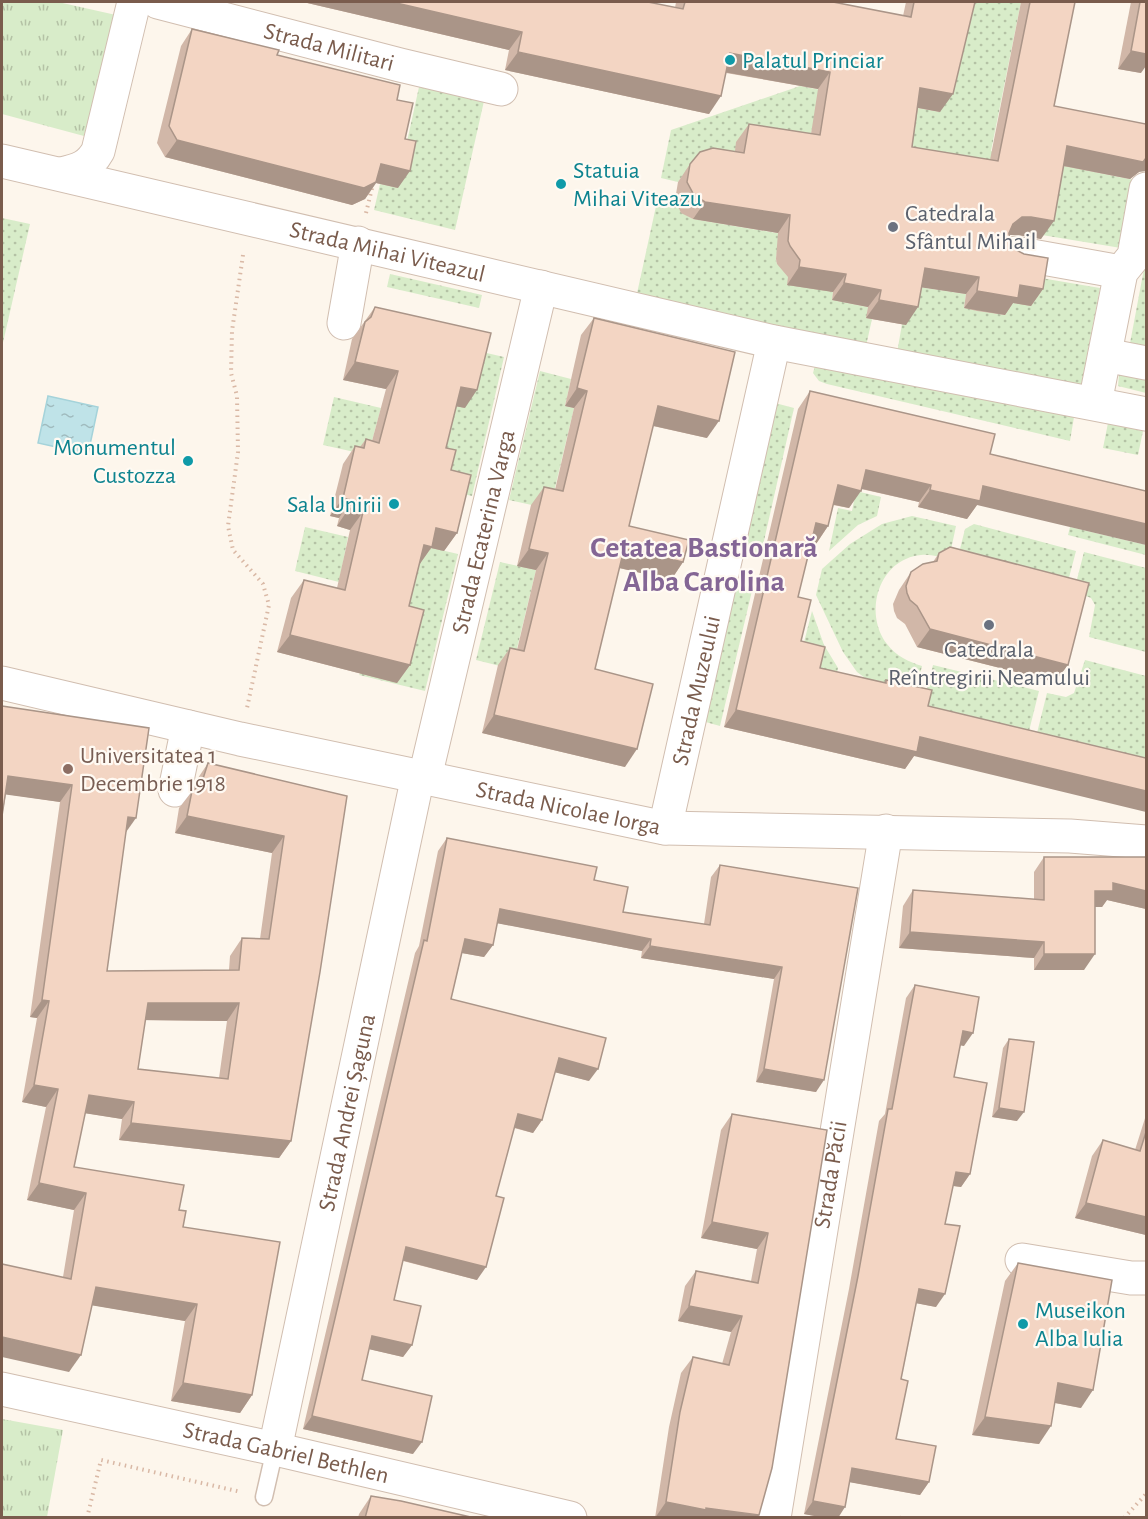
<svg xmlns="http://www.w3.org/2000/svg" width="1148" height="1519" font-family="'Alegreya Sans',sans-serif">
<defs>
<pattern id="grass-dots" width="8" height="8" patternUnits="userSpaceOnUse" patternTransform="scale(1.5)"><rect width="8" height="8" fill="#d8ecc9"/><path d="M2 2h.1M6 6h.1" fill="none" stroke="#b4c2a5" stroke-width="1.8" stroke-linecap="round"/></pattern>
<pattern id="park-tufts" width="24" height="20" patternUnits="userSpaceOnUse" patternTransform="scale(1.5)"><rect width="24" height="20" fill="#d8ecc9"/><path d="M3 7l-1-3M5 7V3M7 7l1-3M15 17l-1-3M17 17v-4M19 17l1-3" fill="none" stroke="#b4c2a5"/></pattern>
<pattern id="water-ripples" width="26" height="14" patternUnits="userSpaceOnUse" patternTransform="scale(1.5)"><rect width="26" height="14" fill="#bfe3e8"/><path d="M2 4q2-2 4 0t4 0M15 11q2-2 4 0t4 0" fill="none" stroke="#a0bbbe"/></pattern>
</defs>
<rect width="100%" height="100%" fill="#fdf6ec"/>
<!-- grass -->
<g fill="url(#grass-dots)">
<polygon points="967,2 1021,2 991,151 1134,180 1121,248 1042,235 812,129 803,182 737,142 732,171 687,170 678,182 661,178 671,130 800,86 940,112"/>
<polygon points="419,87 484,101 455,230 374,210 380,184 397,187"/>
<path d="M658,197L675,200L681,212L693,219L794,236C784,244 773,249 777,264L833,292L832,300L868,307L867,318L872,319L866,346L636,298Z"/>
<polygon points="2,218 30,224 2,347"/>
<polygon points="1146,258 1146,358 1128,354"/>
<polygon points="390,274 482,295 479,308 387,287"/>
<polygon points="1035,277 1100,288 1080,391 897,353 902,324 906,324 912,286 966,294 964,308 1005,315 1007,302"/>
<polygon points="478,351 504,357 472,496 438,488 449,405"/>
<polygon points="822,362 1074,417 1070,441 827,384 819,381 813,373 815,366"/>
<polygon points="540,371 571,379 565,406 574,408 550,509 509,500"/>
<polygon points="1146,372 1146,393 1118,386 1119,374"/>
<polygon points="334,397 381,408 368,455 323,445"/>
<polygon points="775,403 794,408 761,554 752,552 745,546"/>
<polygon points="1108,423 1143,431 1138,455 1103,448"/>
<polygon points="856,491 881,497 877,516 858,525 829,551 838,508 852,511"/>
<path d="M912,516L956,526L949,559C940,557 931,554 921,555C879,559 863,612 887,644C896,656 909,662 922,666L913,702L880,689L857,672L843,652L816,595L822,569L850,544L882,524Z"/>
<polygon points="974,524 1076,551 1066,589 957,561 965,529"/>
<polygon points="305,527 348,537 339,582 295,571"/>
<polygon points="1070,527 1146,545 1146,555 1068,535"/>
<polygon points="424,546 458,554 425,691 359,675 397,624"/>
<polygon points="1084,552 1146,568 1146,652 1089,637 1095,605 1091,598 1074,591"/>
<polygon points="500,562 536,570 512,669 476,660"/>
<polygon points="742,575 755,578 720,726 702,721 737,577"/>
<polygon points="812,611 824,645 838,668 834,686 801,654"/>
<polygon points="1085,660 1146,676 1146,759 1037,733 1047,693 1066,697 1074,693"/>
<polygon points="933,665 1039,691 1029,731 923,705"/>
</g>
<!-- park -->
<g fill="url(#park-tufts)">
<polygon points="2,2 58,2 116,15 84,136 2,114"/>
<polygon points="2,1419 63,1430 47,1517 2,1517"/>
</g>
<!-- water -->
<polygon fill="url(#water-ripples)" stroke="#a5d3da" stroke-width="1.5" points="48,396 98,407 88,454 38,443"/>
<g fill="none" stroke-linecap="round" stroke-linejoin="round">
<defs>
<polyline id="lane" points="264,1497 275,1449"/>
<g id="street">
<path id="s1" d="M158,2L400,65L501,89"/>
<path id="s2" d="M2,161L774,342L1146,414"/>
<path d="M61,174C79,170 89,167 98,151L134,2"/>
<polyline points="1015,253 1121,272"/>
<polyline points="344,323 358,243"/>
<polyline points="1105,355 1146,363"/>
<polyline points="1095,403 1121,272 1134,256 1146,189"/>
<path id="s3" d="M2,683L240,739L665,828L1070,836L1146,842"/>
<path id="s4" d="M425,777L541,287"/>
<polyline points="175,790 188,727"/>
<path id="s5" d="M665,828L774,342"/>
<polyline points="1022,1260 1131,1278 1146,1278"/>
<path id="s6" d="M2,1389L275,1449L570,1518"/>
<path id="s7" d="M275,1449L418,776"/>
<path id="s8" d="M774,1518L886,831"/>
</g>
</defs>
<!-- lane casing -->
<use href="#lane" stroke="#d1beb0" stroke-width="19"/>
<!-- street casing -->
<use href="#street" stroke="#d1beb0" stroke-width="35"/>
<!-- path -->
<g stroke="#d9b8a5" stroke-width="4" stroke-dasharray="1.5 4.5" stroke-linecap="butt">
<polyline points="366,213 373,184"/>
<polyline points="243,255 232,331 231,373 237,396 238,452 228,526 233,550 263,584 269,605 247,708"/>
<polyline points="87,1518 101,1460 241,1492"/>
<polyline points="900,1518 903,1517"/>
<polyline points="1124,1518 1146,1494"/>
</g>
<!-- lane -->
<use href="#lane" stroke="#fff" stroke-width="16"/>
<!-- street -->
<use href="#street" stroke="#fff" stroke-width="33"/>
</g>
<!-- wall -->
<g fill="#d1b7a8" fill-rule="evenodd">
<polygon points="303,2 675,8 676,2 833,2 903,16 906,2 975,2 940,112 918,108 912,147 990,160 1021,2 1075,2 1054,106 1139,172 1130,179 1063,166 1041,239 1018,235 1009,235 1010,242 1043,289 1031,306 1013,303 1005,315 977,311 964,308 966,294 922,287 906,325 866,318 868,307 832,300 833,292 787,285 788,277 777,264 776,259 778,233 693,219 681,213 675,200 678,182 690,164 735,151 736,142 749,124 811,134 818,89 726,73 709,114 505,70 509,50"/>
<polygon points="1131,2 1146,2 1141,73 1118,69"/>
<polygon points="192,29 277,55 397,100 405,139 398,188 376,183 365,199 352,205 165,157 157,143 181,46"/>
<polygon points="375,307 465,408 456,406 446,448 451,470 457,533 444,551 431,548 419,565 409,606 410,665 397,683 277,652 291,598 304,580 337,588 350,530 337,526 339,518 330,516 343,464 355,446 360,447 366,439 372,441 386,389 343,380 352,339"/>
<polygon points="594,318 707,438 653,426 629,526 683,562 671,580 619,568 595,669 625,767 482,733 498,665 510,648 517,650 536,570 517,566 531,505 544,487 555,490 574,408 565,406 581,335"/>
<polygon points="810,391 977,505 967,519 918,507 919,502 861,489 849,508 833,505 828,526 816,544 811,543 798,597 801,641 820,668 884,683 886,680 914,756 905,769 724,727 798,409"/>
<polygon points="939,553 1055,682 917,647 905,624 897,618 894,611 893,604 899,590 911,572 933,562"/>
<path d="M2,706L125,833L107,971L229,970L230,956L242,938L260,939L272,853L175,833L179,808L193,790L196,781L208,763L347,796L291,1141L279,1158L119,1140L122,1119L85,1113L74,1167L179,1210L183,1227L252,1395L240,1413L171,1401L185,1321L92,1305L69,1372L63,1277L74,1210L27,1200L46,1107L22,1102L37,1018L30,1017L60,802L6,794L2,817ZM145,1020L227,1021L219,1078L138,1069Z"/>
<polygon points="447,838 594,880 623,912 704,924 711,877 720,865 858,888 816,1092 756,1082 774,979 641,958 642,951 497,923 493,945 484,957 462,953 451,999 589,1081 555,1072 542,1120 533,1133 514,1128 496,1196 477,1280 403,1261 394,1300 412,1345 403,1357 369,1349 362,1380 413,1454 303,1429 415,953 419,946 438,851"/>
<polygon points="1044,857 1146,857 1146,909 1107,900 1102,907 1095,907 1084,970 1034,970 1034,958 899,948 903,906 913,890 1034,899 1034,872"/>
<polygon points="915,985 964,1046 960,1045 954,1077 970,1174 961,1187 953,1186 945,1224 936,1307 916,1303 901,1379 896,1439 929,1482 920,1495 850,1482 838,1518 825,1518 804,1514 849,1289 879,1121 885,1114 906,998"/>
<polygon points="1009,1039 1017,1121 992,1117 1003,1048"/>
<polygon points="732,1114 827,1130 759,1515 757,1518 655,1518 669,1427 681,1373 693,1357 722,1364 731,1332 678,1321 685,1286 696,1271 751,1281 757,1249 701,1238 721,1130"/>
<polygon points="1146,1115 1146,1235 1075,1218 1092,1156 1103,1140 1135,1150"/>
<polygon points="1018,1263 1081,1408 1055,1403 1039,1444 972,1435 1005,1281"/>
<polygon points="371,1496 475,1518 358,1518 359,1514"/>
</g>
<!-- shaded-wall -->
<g fill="#aa9588">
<polygon points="303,2 392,2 522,32 509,50"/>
<polygon points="1131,51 1146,54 1146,66 1141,73 1118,69"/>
<polygon points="518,52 721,96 709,114 505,70"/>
<polygon points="730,53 830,72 818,89 718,71"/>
<polygon points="920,88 953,94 940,112 908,106"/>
<polygon points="177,140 381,164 410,171 398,188 376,183 365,199 352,205 165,157"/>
<polygon points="1067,146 1146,158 1146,171 1139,172 1130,179 1054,164"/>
<polygon points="705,202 790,215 778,233 693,219"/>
<polygon points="1022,217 1031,217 1054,221 1041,239 1018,235 1009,235 1000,241 1013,224"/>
<polygon points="799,267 846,274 833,292 787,285"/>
<polygon points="925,268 979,277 966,294 912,286"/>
<polygon points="844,283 881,290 868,307 832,300"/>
<polygon points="1020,285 1043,289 1031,306 1013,303 1005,315 964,308 977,291"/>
<polygon points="879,300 918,307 906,325 866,318"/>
<polygon points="355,362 398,371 386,389 343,380"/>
<polygon points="461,387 477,390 465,408 449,405"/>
<polygon points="577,388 587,391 574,408 565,406"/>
<polygon points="658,406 719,421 707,438 645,424"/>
<polygon points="866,470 931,485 919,502 854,487"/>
<polygon points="838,485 861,491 849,508 826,503"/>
<polygon points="983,486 1146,524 1146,545 977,505 967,519 918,507 930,490"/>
<polygon points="343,498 351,500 339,518 330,516"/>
<polygon points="349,508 363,512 350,530 337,526"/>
<polygon points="816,523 828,526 816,544 803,541"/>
<polygon points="436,528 457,533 444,551 431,548 419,565 411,563"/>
<polygon points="529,549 548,553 536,570 517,566"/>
<polygon points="624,549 683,562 671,580 611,566"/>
<polygon points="930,629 1068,665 1055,682 917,647"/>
<polygon points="290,635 410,665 397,683 277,652"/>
<polygon points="736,710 920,737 1146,791 1146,812 914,756 905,769 724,727"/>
<polygon points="494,715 637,749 625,767 482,733"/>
<polygon points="8,776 72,785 60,802 2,794"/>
<polygon points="187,816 284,836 272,853 175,833"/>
<polygon points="128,817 136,818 124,835"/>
<polygon points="1113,883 1146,891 1146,909 1107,900 1102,907 1084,907 1095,891"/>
<polygon points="500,909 651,939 642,951 491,922"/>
<polygon points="910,932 1044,942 1034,958 899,948"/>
<polygon points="465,939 493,945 484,957 456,952"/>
<polygon points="650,946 782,967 774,979 641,958"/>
<polygon points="1044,954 1095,954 1084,970 1034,970"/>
<polygon points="42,1000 49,1001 37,1018 30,1017"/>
<polygon points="148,1003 239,1003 227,1021 136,1020"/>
<polygon points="963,1031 973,1033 964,1046 954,1044"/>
<polygon points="559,1058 598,1069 589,1081 550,1071"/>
<polygon points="764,1069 824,1080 816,1092 756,1082"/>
<polygon points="34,1085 58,1089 46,1107 22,1102"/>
<polygon points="89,1095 134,1102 122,1119 77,1112"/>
<polygon points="999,1108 1024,1112 1017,1121 992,1117"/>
<polygon points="518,1114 542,1120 533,1133 509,1126"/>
<polygon points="131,1123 291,1141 279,1158 119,1140"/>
<polygon points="956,1172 970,1174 961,1187 947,1185"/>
<polygon points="39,1183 86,1193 74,1210 27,1200"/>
<polygon points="1086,1203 1146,1217 1146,1235 1075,1218"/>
<polygon points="712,1222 768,1233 757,1249 701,1238"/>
<polygon points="406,1247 486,1267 477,1280 397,1259"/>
<polygon points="96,1287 197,1304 185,1321 84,1304"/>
<polygon points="919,1289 945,1294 936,1307 910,1302"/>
<polygon points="689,1306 742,1316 731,1332 678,1321"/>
<polygon points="372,1336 412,1345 403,1357 364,1348"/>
<polygon points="2,1337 81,1355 69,1372 2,1357"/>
<polygon points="183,1383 252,1395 240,1413 171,1401"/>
<polygon points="1058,1383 1093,1390 1081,1408 1045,1401"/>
<polygon points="312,1416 422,1442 413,1454 303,1429"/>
<polygon points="985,1417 1051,1426 1039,1444 972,1435"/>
<polygon points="852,1468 929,1482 920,1495 843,1481"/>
<polygon points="813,1501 845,1507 838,1518 825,1518 804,1514"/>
<polygon points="666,1502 706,1508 759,1515 757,1518 655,1518"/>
</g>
<!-- building -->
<g fill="#f3d5c3" stroke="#aa9588" stroke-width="1.5" fill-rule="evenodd">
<polygon points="392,2 648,2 683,9 685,2 833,2 911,17 914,2 975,2 953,94 920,88 912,147 998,161 1030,2 1075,2 1054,106 1146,124 1146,158 1143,162 1067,146 1054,221 1031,217 1022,217 1013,224 1009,233 1010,242 1016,250 1024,254 1048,258 1043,289 1020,285 1018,298 989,293 977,291 979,277 925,268 918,307 879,300 881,290 844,283 846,274 799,267 800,260 790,246 788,241 790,215 705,202 694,195 687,182 690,164 700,152 713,148 744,153 749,124 820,135 830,72 730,53 721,96 518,52 522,32"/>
<polygon points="1140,2 1146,2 1146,54 1131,51"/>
<polygon points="192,29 279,50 277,55 400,85 397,100 413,103 405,139 416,141 410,171 381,164 376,182 364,188 177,140 169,126"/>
<polygon points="375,307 491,333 477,390 461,387 446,448 456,450 451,470 471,475 457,533 436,528 432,547 424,545 409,606 424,610 410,665 290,635 304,580 345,590 363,512 349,508 351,500 343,498 355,446 364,448 366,439 379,443 398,371 355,362 365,322 371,317"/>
<polygon points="594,318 735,352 719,421 658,406 629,526 689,540 683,562 624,549 595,669 653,684 637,749 494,715 510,648 524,651 548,553 529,549 544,487 563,491 587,391 577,388"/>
<polygon points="810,391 995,434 990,454 1146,491 1146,524 983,486 980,501 930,490 931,485 866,470 861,491 838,485 828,526 816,523 798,597 811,600 801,641 825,647 820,668 886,683 886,680 932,690 928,706 1146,758 1146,791 920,737 917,752 736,710"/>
<polygon points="950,547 1089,583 1068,665 930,629 917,606 910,600 907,593 906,586 911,572 923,564 937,561 939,553"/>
<path d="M2,706L149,728L136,818L128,817L107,971L239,970L242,938L269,939L284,836L187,816L192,791L201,785L208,763L347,796L320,972L291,1141L131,1123L134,1102L89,1095L74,1167L184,1185L179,1210L186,1211L183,1227L280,1242L252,1395L183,1383L197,1304L96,1287L81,1355L2,1337V1264L71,1279L86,1193L39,1183L58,1089L34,1085L49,1001L42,1000L72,785L8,776L2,816ZM148,1003H239L228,1079L138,1069Z"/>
<polygon points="447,838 597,867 594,880 628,887 623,912 710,925 720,865 858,888 824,1080 764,1069 782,967 650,946 651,939 500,909 493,945 465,939 451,999 606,1038 598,1069 559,1058 542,1120 518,1114 496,1196 504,1198 486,1267 406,1247 394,1300 421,1306 412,1345 372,1336 362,1380 432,1396 422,1442 312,1416 424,940 427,941"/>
<polygon points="1044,857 1146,857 1146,891 1113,883 1113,891 1095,891 1095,954 1044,954 1044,942 910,932 913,890 1044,900"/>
<polygon points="915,985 979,997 973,1033 963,1031 954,1077 987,1083 970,1174 956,1172 945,1224 960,1226 945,1294 919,1289 901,1379 908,1381 896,1439 936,1446 929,1482 852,1468 845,1507 813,1501 858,1276 888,1109 892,1109"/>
<polygon points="1009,1039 1034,1042 1024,1112 999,1108"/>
<polygon points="732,1114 827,1130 772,1468 759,1515 706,1508 706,1510 666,1502 680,1412 693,1357 729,1365 742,1316 689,1306 696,1271 758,1283 768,1233 712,1222"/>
<polygon points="1146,1132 1146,1217 1086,1203 1103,1140 1140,1151"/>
<polygon points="1018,1263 1112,1280 1093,1390 1058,1383 1051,1426 985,1417"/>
<polygon points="371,1496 401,1501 475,1518 365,1518"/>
</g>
<!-- markers -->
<g fill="#0f9aa8" stroke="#fffaf3" stroke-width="2">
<circle cx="730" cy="60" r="6"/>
<circle cx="561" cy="184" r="6"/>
<circle cx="188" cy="461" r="6"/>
<circle cx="394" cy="504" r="6"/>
<circle cx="1023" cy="1324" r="6"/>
</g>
<g fill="#6b7280" stroke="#fffaf3" stroke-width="2">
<circle cx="893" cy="227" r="6"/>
<circle cx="989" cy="625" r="6"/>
</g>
<circle fill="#8d6e63" stroke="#fffaf3" stroke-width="2" cx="68" cy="769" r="6"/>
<g text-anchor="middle" stroke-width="4.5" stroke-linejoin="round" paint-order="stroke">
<!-- street labels -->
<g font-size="24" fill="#7a5c4d" stroke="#fffaf3">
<text dy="8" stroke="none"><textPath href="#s1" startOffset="177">Strada Militari</textPath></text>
<text dy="8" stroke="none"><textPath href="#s2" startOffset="396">Strada Mihai Viteazul</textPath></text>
<text dy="8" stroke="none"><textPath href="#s4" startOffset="252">Strada Ecaterina Varga</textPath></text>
<text dy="8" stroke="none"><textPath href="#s5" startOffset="141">Strada Muzeului</textPath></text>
<text dy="8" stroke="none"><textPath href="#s3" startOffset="580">Strada Nicolae Iorga</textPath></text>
<text dy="8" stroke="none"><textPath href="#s7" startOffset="344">Strada Andrei Șaguna</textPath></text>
<text dy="8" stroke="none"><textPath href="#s8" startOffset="348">Strada Păcii</textPath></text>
<text dy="8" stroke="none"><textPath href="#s6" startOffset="291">Strada Gabriel Bethlen</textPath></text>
</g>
<!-- culture labels -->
<g font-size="24" fill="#0d838f" stroke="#fffaf3" text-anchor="start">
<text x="742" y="68">Palatul Princiar</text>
<text x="573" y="178">Statuia<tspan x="573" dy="28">Mihai Viteazu</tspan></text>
<text x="176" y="455" text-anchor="end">Monumentul<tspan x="176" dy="28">Custozza</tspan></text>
<text x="382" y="512" text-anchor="end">Sala Unirii</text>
<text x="1035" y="1318">Museikon<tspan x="1035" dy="28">Alba Iulia</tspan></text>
</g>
<!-- worship labels -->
<g font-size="24" fill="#5b616d" stroke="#fffaf3" text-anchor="start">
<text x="905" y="221">Catedrala<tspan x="905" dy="28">Sfântul Mihail</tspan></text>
<text x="989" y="657" text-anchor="middle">Catedrala<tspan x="989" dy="28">Reîntregirii Neamului</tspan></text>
</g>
<!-- education labels -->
<g font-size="24" fill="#785e54" stroke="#fffaf3" text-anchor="start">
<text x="80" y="763">Universitatea 1<tspan x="80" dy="28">Decembrie 1918</tspan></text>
</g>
<!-- district labels -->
<g font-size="30" font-weight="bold" fill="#846695" stroke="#fffaf3">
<text x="704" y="557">Cetatea Bastionară<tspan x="704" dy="34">Alba Carolina</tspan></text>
</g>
</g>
<!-- border -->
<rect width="1148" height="1519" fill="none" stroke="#7a5c4d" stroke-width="6"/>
</svg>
